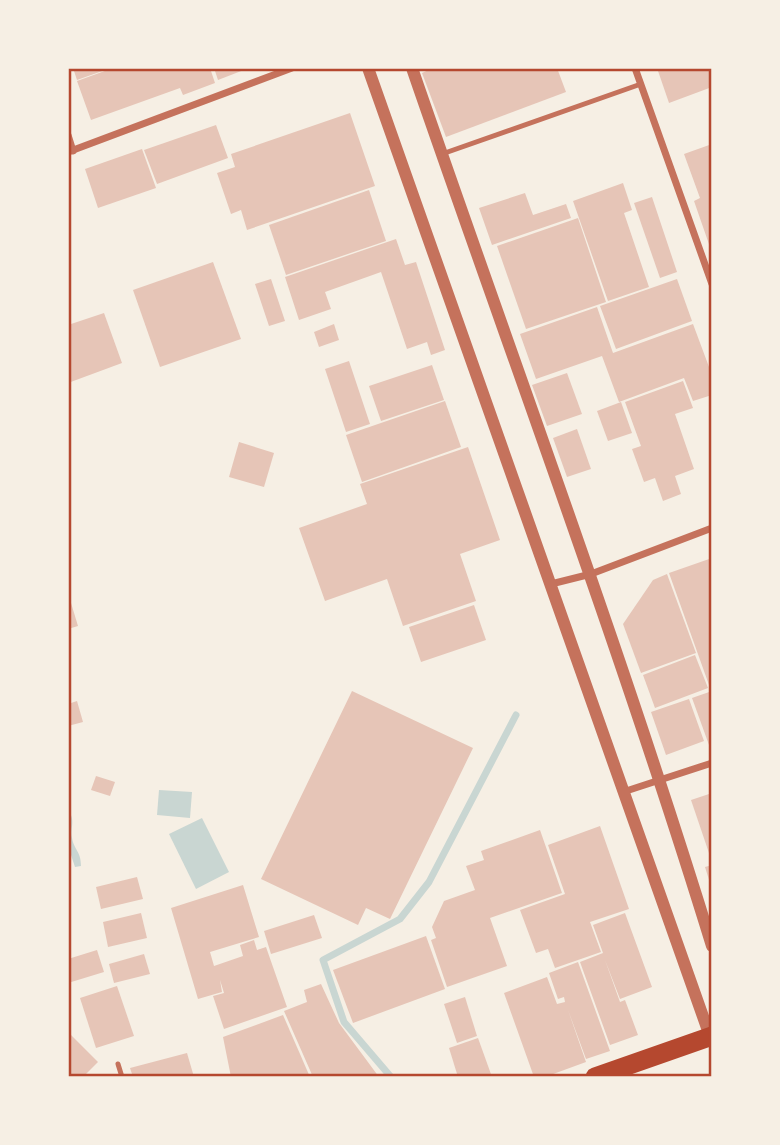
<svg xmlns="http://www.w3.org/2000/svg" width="780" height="1145" font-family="'Exo 2',sans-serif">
<rect width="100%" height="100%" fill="#f6efe4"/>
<!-- water -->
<g fill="#c9d6d2">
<polygon points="159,790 192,792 190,818 157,815"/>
<path d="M68,809C76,822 70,826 72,838C74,850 81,851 81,866L75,867L68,846Z"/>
<polygon points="202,818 229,872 196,889 169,834"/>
</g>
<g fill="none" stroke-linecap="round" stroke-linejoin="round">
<!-- stream -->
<polyline stroke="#c9d6d2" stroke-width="7" points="391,1077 344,1022 323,960 400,919 429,882 516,715"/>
</g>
<!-- building -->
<g fill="#e6c5b7">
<polygon points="73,68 108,68 108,69 77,80"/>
<polygon points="113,68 210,68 215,83 183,95 180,88 91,120 77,81"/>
<polygon points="214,68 249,68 218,80"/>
<polygon points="433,68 557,68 566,92 446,137 422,73"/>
<polygon points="657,68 712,68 712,87 669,103"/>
<polygon points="350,113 375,186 247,230 241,210 231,214 217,173 235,167 231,154"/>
<polygon points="216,125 228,158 157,184 144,150"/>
<polygon points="712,144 712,250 711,250 694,201 700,198 684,154"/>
<polygon points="142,149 156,188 98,208 85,169"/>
<polygon points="623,183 632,210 624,213 649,287 608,301 573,201"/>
<polygon points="369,190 386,241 286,275 269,225"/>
<polygon points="525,193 533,215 566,204 571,218 492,245 479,208"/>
<polygon points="652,197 677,272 660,278 634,203"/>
<polygon points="578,218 606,302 526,329 497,246"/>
<polygon points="396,239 405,265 416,262 445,350 431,355 427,342 407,349 381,272 325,292 331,309 299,320 285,277"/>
<polygon points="213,262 241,339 160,367 133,290"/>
<polygon points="271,279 285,321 269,326 255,284"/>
<polygon points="677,279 692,321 616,349 600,306"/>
<polygon points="597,307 613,353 693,324 712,375 712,395 693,401 684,378 619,402 602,356 536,379 520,334"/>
<polygon points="104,313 122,363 68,383 68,325"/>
<polygon points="334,324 339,340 319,347 314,332"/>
<polygon points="349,361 370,424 346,432 325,369"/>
<polygon points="432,365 444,400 381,421 369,386"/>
<polygon points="567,373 582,414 547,426 532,385"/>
<polygon points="683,381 693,408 675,414 694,469 675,476 681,494 663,501 655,478 644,482 632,449 641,446 625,402"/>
<polygon points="445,401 461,447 362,482 346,435"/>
<polygon points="621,402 632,433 608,441 597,411"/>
<polygon points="577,429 591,469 567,477 553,438"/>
<polygon points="239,442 274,453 264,487 229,477"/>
<polygon points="468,447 500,540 460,554 476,601 403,626 387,579 325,601 299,528 367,504 360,484"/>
<polygon points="712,558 712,685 709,685 669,573"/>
<polygon points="667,574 696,653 641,673 623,624 653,580"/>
<polygon points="68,593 78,626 68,629"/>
<polygon points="474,605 486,640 421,662 409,627"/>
<polygon points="695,655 708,688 655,708 643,675"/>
<polygon points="352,691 473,748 390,919 366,908 358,925 261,879"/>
<polygon points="712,691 712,745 709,745 692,698"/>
<polygon points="689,699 704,741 666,755 651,712"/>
<polygon points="77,701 83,722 68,726 68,704"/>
<polygon points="96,776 115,782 110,796 91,790"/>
<polygon points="712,793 712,859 711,859 691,800"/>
<polygon points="600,826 629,909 590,922 601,952 555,968 548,949 536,953 520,910 565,894 548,845"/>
<polygon points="540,830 562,893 490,918 507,966 447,987 431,940 436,938 432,927 444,901 475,890 466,866 484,860 481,851"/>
<polygon points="712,865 712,886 711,886 705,867"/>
<polygon points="137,877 143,899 101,909 96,887"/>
<polygon points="243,885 259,937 210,952 214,966 243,956 240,945 254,940 257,950 266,947 287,1007 224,1029 213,996 224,993 220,980 222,992 198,999 171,908"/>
<polygon points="141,913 147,938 108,947 103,922"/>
<polygon points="625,913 652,987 620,999 605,960 620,1002 625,1000 638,1035 610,1045 580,962 603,953 593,925"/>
<polygon points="314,915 322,938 271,954 264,931"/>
<polygon points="426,936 445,989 353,1023 333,970"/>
<polygon points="97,950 104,972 68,983 68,959"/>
<polygon points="144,954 150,974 114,983 109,964"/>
<polygon points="578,962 610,1051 586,1059 568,1010 586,1062 545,1077 534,1077 504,993 547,977 557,1004 565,1002 564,997 558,999 549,973"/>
<polygon points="321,984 339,1023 379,1077 313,1077 284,1011 307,1002 304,990"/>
<polygon points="117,986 134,1036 96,1048 80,998"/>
<polygon points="465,997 477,1036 457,1043 444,1004"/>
<polygon points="283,1015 310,1077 231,1077 223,1037"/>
<polygon points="68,1032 98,1062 83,1077 68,1077"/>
<polygon points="478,1038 492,1077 458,1077 449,1048"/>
<polygon points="187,1053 194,1077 133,1077 130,1068"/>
</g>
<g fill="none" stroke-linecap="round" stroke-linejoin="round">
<!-- service -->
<g stroke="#c5725c" stroke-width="5">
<polyline points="442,154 641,84"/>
<polyline points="118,1064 122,1077"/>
</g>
<!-- minor -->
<g stroke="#c5725c" stroke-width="7">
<polyline points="635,68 712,284"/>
<polyline points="68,135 73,151"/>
<polyline points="68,152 292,68"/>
<polyline points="551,584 591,574 712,528"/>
<polyline points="623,792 712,763"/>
</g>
<!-- tertiary -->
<g stroke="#c5725c" stroke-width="12">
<polyline points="368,68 712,1042"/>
<path d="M412,68C513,361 621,650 712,946"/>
</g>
<!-- trunk -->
<polyline stroke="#b5482f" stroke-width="19" points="595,1077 712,1036"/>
</g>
<!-- border -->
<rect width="780" height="1145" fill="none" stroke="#f6efe4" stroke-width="140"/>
<rect x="70" y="70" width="640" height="1005" fill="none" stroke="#b5482f" stroke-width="2.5"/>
</svg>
